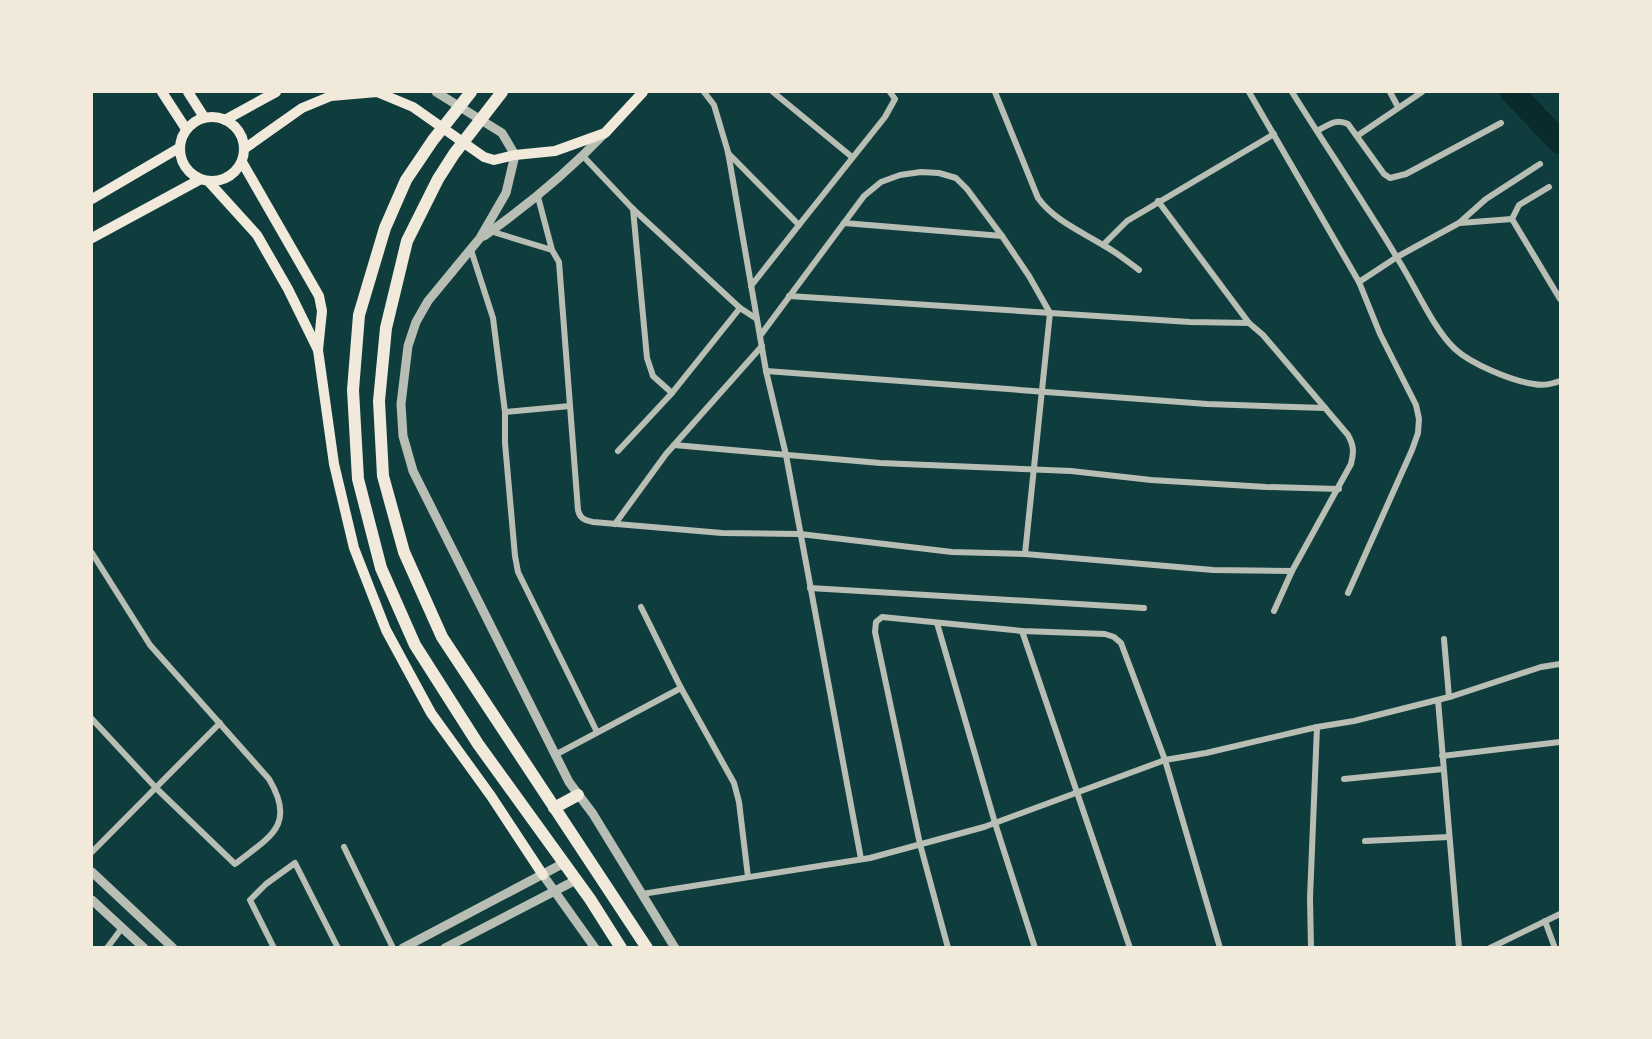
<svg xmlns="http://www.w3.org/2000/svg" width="1652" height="1039" font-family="Commissioner,sans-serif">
<rect width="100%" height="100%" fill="#0f3d3e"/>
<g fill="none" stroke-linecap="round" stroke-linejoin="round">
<!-- river -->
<polyline stroke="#0a2a2b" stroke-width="24" points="1512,92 1560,142"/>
<!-- minor -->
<g stroke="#b8beb3" stroke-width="6">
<polyline points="704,92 714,105 728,152 766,371 786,455 861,859"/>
<polyline points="773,92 852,157"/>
<path d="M995,92L1038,198C1054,220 1080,231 1103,245C1116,252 1127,261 1139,270"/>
<polyline points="1249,92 1359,282 1380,334 1416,405 1419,419 1418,433 1412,450 1348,593"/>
<path d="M1292,92C1327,148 1365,204 1399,261C1415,286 1434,330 1455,349C1471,364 1512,381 1534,384C1542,386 1552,384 1560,381"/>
<polyline points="1390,92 1398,107"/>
<path d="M1317,131C1328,125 1336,118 1348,124L1384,174L1390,178L1406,174L1501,123"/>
<polyline points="1357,136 1422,92"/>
<polyline points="728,153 799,225 885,117 895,99 890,92"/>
<polyline points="583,156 633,209 740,308 757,319"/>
<polyline points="538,197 552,250"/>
<path d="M1158,201L1249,323L1263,335L1348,435C1354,446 1354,452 1351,464L1292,571L1274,611"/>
<polyline points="633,209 647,358 653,376 672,393"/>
<polyline points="1512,219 1560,299"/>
<polyline points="844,223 1002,236"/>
<polyline points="1460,223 1512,219 1519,205 1549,187"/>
<path d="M490,231L552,250L559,262L578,510C580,519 585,520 593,522L722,533L800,534L952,552L1025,554L1213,570L1292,571"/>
<polyline points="1103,245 1127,221 1274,134"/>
<polyline points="471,250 493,318 505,412 505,443 515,556 518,572 597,732"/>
<polyline points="1359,282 1397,257 1459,223 1486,199 1540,164"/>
<polyline points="751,286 799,225"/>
<polyline points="789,296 1190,322 1249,323"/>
<polyline points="760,336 864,196 881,182 900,175 921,172 939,173 956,178 967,189 1002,236 1029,276 1050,313 1025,554"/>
<polyline points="766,371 1207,404 1325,408"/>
<polyline points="505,412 570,406"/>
<polyline points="674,445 880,463 1071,471 1151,480 1266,487 1339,489"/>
<polyline points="618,451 672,393 740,308"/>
<polyline points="615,524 666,454 762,346"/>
<path d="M92,553L150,645L269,779C297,826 269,837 235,864L157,789L92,719"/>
<polyline points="810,588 1144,608"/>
<polyline points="641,607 681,688 734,783 739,802 748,877"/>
<polyline points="937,623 995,823 1035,948"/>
<polyline points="1022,631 1130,948"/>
<polyline points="1444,639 1449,697"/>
<polyline points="1438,700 1459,948"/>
<polyline points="555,755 681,688"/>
<polyline points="1442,756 1560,742"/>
<polyline points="1344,779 1443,769"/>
<polyline points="1365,841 1449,837"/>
<polyline points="344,847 393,948"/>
<polyline points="92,852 220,723"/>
<polyline points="642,894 870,858 984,827 1165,760 1206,753 1317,727 1354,721 1453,696 1541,667 1560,664"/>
<polyline points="1545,921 1555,948"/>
<polyline points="107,948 122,928"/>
<polyline points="274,948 250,900 266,884 295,863 338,948"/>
<polyline points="948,948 920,844 875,632 876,622 882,617 1022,631 1105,634 1114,637 1121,643 1165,760 1220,948"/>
<polyline points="1311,948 1310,898 1317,727"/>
<polyline points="1490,948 1560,914"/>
</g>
<!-- tertiary -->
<g stroke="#b8beb3" stroke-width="9">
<polyline points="436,92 502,133 515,155 506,193 480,238 428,301 416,322 408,346 401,404 403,436 413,471 569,782 593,814 675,948"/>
<path d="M484,236C528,205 567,173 605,133"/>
<polyline points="92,872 173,948"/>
<polyline points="543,875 595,948"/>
<polyline points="92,900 144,948"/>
<polyline points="403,948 564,863"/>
<polyline points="445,948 576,880"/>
</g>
<!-- primary -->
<g stroke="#f1e9da" stroke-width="10">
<polyline points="162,92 186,129"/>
<polyline points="188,92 204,117"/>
<circle cx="212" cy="149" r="32"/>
<polyline points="225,120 276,92"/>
<polyline points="244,149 302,108 331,96 377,92 413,107 484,157 494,160 515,155 555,151 605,133 643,92"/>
<polyline points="242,162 319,296 322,311 318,350 334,464 354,548 386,630 431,713 491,796 543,875"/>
<polyline points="209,182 257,235 288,289 318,350"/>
<polyline points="92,199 179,148"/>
<polyline points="92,238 199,180"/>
</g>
<!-- trunk -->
<g stroke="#f1e9da" stroke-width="12">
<polyline points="471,92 433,140 406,180 385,228 359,315 353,390 358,479 381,568 415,645 478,744 590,899 621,948"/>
<polyline points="502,92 454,154 438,179 407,241 386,328 379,401 383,476 404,552 442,637 647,948"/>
<polyline points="554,808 578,795"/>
</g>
</g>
<!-- border -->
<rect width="1652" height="1039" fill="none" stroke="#f1e9da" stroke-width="186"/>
</svg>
